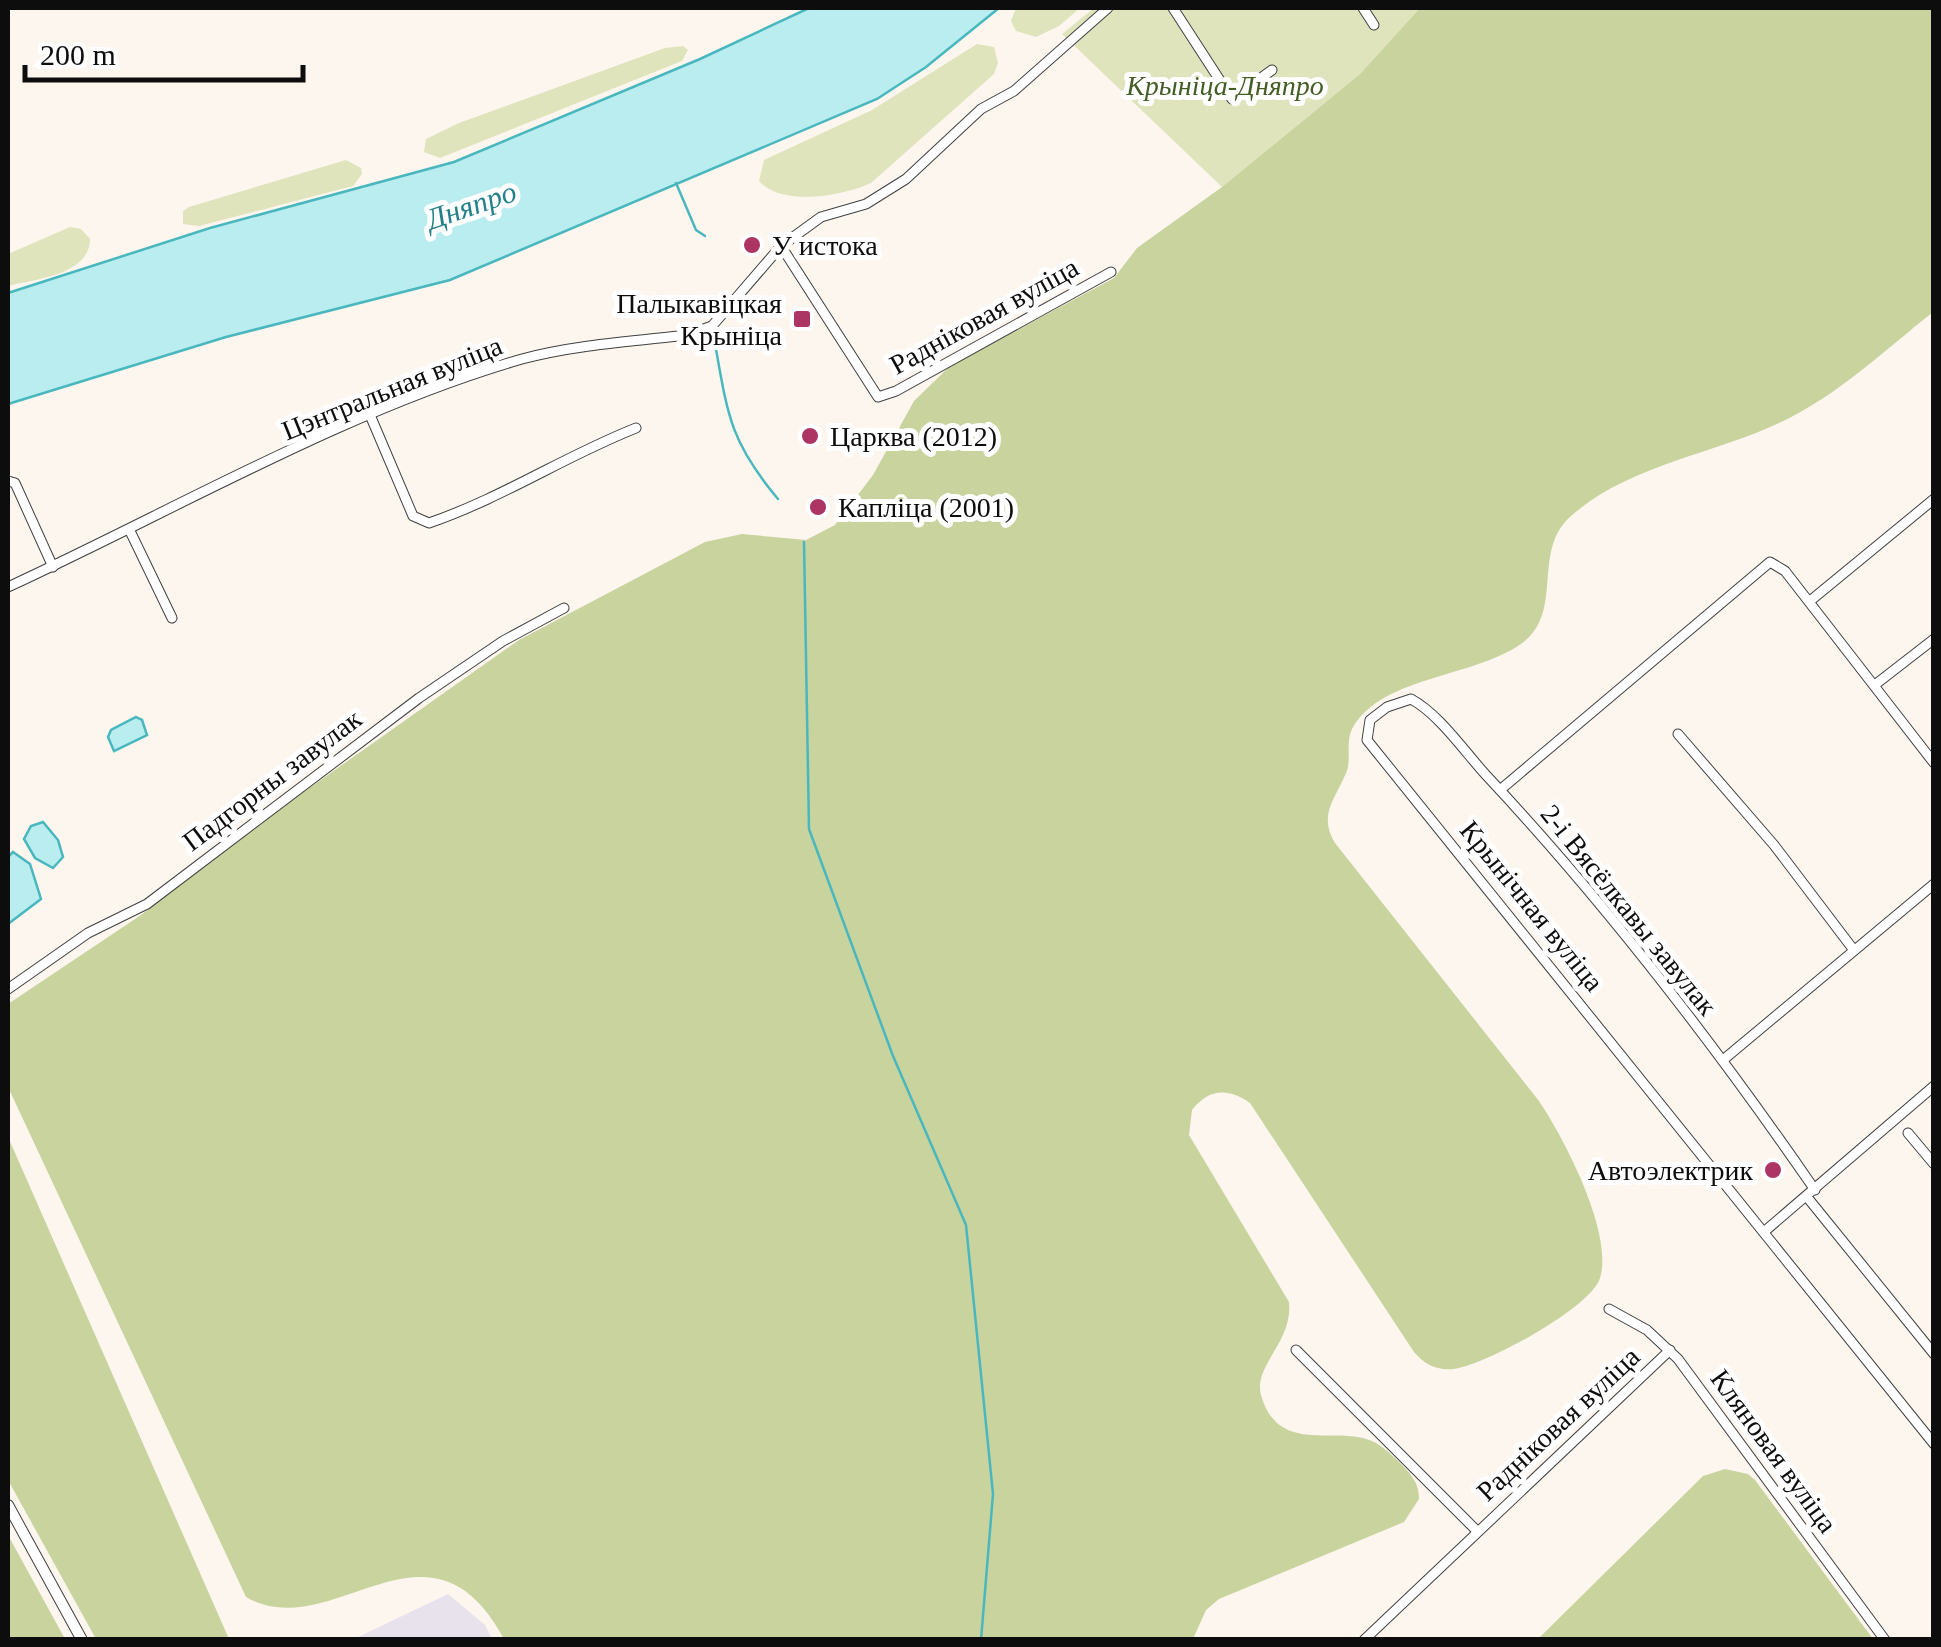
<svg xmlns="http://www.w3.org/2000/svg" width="1941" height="1647" font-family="'Times New Roman',serif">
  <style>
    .industrial { fill: #e7e2eb }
    .green { fill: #dfe4bc }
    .forest { fill: #c8d39e }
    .water { fill: #b9edef; stroke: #49b7be; stroke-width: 2.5 }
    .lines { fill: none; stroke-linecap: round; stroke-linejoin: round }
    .stream { stroke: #49b7be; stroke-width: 2.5 }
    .minor-casing { stroke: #404040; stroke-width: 11 }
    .tertiary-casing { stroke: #404040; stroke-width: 12 }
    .minor { stroke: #fff; stroke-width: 9 }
    .tertiary { stroke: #fff; stroke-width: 10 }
    .poi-dot { fill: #ad3564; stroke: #fff; stroke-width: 4 }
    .labels { text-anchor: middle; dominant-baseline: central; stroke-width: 10; stroke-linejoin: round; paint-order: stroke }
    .park-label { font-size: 28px; font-style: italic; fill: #445d25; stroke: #fff }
    .poi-label { font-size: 28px; fill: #0d0d0d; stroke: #fff; text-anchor: start }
    .street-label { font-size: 28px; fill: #0d0d0d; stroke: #fff }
    .water-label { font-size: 30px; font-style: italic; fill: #24818a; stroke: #fff }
  </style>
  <rect width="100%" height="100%" fill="#fdf6ef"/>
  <path class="industrial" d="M448,1594l37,31 7,14h-138z"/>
  <g class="green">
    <path d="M1016,8h64l-21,18 -23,11 -20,-6 -5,-10z"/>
    <path d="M1094,8h326l-60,66 -138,113 -160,-153z"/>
    <path d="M977,44l17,3 4,16 -4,11 -123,109c-28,13 -89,24 -112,-2l5,-21 108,-50z"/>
    <path d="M683,46l5,4 -6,11 -242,97 -16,-6 2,-13 33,-16 206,-75z"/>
    <path d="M346,160l15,8 1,6 -9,12 -154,40 -16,-2v-13l6,-4z"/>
    <path d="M70,227l11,2 9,10c0,36 -55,40 -82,47v-32z"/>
  </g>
  <g class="forest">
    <path d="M1420,8h513v304c-48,38 -97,85 -154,111 -68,32 -150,42 -208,93 -39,34 -8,92 -45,124 -46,38 -144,34 -174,89 -7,15 0,30 -6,44 -11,27 -28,41 -11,70l204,258c25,37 75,133 61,177 -9,30 -115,87 -146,91 -17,2 -30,-5 -40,-17l-164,-249c-21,-15 -41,-15 -58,7l-3,25 100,167c4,41 -36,63 -28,93 16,58 70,33 105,44 15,4 26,16 37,27 10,10 16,19 16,33l-15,23 -185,77 -13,11 -13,29h-689c-75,-140 -172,8 -258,-42l-238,-510v-83l133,-89 116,-90 262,-185 186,-98 37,-8 64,6 29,-15 38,-50 41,-74 35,-34 165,-89 23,-30 85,-61 138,-113z"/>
    <path d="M8,1137l221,502h-133l-88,-159z"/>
    <path d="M1725,1469l23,5 7,6 118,159h-335l165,-163z"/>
    <path d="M8,1535l57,104h-57z"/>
  </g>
  <g class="water">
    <path d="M809,8h190l-73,59 -49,32 -427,181 -224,57 -218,67v-111l202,-65 244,-66 246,-103z"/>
    <path d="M136,717l6,3 5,15 -33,16 -6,-14 3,-7z"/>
    <path d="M43,822l15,18 5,17 -10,11 -18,-10 -11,-19 7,-13z"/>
    <path d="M13,852l17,12 11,35 -33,25v-67z"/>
  </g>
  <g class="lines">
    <g class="stream">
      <path d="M676,183l20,47 9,6"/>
      <path d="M716,349c12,69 16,95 62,150"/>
      <path d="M804,542l5,287 84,227 73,169 27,269 -12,146"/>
    </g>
    <defs>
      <g id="minor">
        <path d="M1173,8l59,91 40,-29"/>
        <path d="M1363,8l11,17"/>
        <path d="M781,246l97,151 18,-6 215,-119"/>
        <path d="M370,415l43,101 16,7c73,-25 136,-67 207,-95"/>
        <path d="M8,481l7,2 38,84"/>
        <path d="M130,531l42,87"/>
        <path d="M8,587c165,-76 340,-178 514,-228 52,-14 112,-18 165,-24l25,-9 69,-80 40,-29 45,-13 40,-25 75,-70 33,-18 94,-83"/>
        <path d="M1810,601l124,-102"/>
        <path d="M1876,684l58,-45"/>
        <path d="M1678,734l96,111 79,104"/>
        <path d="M1500,790l270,-228 15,9 149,192"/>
        <path d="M8,989l80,-56 59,-29 272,-206 84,-57 61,-33"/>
        <path d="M1723,1060l211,-176"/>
        <path d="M1908,1133l26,31"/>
        <path d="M1815,1190c-100,-145 -209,-287 -329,-415 -22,-24 -47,-61 -75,-76l-24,8 -17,13 -3,20 567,704"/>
        <path d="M1807,1197l127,157"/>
        <path d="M1765,1231l169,-145"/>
        <path d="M1609,1309l38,21 31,29 207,281"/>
        <path d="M1296,1350l181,181"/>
        <path d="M1364,1640l306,-290"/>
      </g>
      <path id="tertiary" d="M8,1505l74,135"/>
    </defs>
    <use href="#minor" class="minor-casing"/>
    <use href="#tertiary" class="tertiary-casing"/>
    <use href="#minor" class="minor"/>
    <use href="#tertiary" class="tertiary"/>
  </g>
  <g class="poi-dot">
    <circle cx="752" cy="245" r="10"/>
    <rect x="792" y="309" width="20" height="20" rx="5"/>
    <circle cx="810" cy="436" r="10"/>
    <circle cx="818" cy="507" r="10"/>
    <circle cx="1773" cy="1170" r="10"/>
  </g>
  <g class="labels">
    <g class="park-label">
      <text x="1225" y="85">Крыніца-Дняпро</text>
    </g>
    <g class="poi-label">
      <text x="772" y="245">У истока</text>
      <text x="782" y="303" text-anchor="end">Палыкавіцкая<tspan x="782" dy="32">Крыніца</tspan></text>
      <text x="830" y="436">Царква (2012)</text>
      <text x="838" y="507">Капліца (2001)</text>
      <text x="1753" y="1170" text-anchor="end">Автоэлектрик</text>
    </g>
    <g class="street-label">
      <text transform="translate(984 316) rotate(-29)">Радніковая вуліца</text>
      <text transform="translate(392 388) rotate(-22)">Цэнтральная вуліца</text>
      <text transform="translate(272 780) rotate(-37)">Падгорны завулак</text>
      <text transform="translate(1532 906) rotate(51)">Крынічная вуліца</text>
      <text transform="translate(1629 910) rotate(51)">2-і Вясёлкавы завулак</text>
      <text transform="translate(1558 1424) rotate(-43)">Радніковая вуліца</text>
      <text transform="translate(1774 1451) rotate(54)">Кляновая вуліца</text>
    </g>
    <g class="water-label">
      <text transform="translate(471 205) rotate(-19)">Дняпро</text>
    </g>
  </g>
  <rect width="1941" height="1647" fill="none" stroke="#0d0d0d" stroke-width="20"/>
  <path d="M25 65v15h278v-15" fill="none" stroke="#0d0d0d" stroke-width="5"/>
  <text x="40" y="65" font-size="30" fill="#0d0d0d" stroke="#ffffff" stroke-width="8" paint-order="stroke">200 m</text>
</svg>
